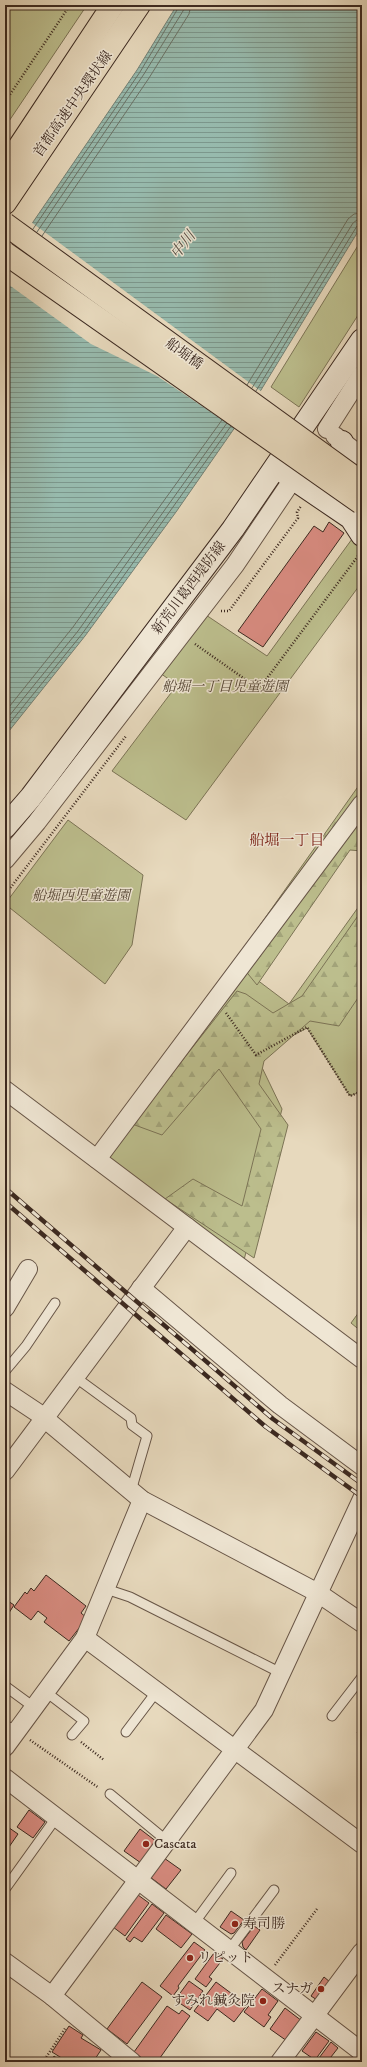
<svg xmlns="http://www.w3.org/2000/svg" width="367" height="2067" font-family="'IM FELL DW Pica','Noto Serif JP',serif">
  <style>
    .green { fill: #bcbe8d; stroke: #7c7456 }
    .forest { fill: url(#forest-firs); stroke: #7c7456 }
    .water { fill: url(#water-rules); stroke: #738075 }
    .pier { fill: #e7d9bd }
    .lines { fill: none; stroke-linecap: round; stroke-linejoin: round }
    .shore { stroke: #6a7266; stroke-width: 1 }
    .building { fill: #d88b80; stroke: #3c2920 }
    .lane-casing { stroke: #675547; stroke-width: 11 }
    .street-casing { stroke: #675547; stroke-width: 20 }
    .secondary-casing { stroke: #3c2920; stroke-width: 24 }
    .highway-casing { stroke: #3c2920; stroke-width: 24 }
    .path { stroke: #3c2920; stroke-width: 2.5; stroke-dasharray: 1 2; stroke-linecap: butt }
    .lane { stroke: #efe6d4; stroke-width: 9 }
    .street { stroke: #efe6d4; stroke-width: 18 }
    .secondary { stroke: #efe6d4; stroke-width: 22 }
    .highway { stroke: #e7d9bd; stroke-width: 22 }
    .rail-casing { stroke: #3c2920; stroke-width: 4.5 }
    .rail { stroke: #efe6d4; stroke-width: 3; stroke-dasharray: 9; stroke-linecap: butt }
    .primary-bridge-casing { stroke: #3c2920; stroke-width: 24; stroke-linecap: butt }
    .primary-bridge { stroke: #e7d9bd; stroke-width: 22 }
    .poi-dot { fill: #8f2418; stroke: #efe6d4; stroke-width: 1.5 }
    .labels { text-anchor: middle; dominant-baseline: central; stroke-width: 3; stroke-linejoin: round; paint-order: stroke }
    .street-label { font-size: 14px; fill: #3c2920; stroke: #efe6d4 }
    .park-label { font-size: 14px; font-style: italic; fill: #564736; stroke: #efe6d4 }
    .poi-label { font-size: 14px; fill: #3c2920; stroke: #efe6d4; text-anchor: start }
    .water-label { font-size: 15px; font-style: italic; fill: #534d43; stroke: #efe6d4 }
    .neighbourhood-label { font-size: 15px; fill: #7a1f14; stroke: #efe6d4 }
  </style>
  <defs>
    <pattern id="forest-firs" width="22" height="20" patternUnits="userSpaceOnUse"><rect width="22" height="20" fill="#bcbe8d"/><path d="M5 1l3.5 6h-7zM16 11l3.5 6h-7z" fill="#a2a379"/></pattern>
    <pattern id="water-rules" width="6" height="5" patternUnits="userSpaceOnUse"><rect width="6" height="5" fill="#97baad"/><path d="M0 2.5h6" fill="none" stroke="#7c978c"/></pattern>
  </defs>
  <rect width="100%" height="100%" fill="#e7d9bd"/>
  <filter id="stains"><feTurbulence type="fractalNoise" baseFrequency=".005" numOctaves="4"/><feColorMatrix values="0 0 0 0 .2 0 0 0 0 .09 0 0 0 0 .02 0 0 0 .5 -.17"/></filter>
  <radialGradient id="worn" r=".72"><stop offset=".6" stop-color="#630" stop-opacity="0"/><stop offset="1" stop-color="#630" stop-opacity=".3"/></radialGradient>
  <g class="green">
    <path d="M5,5h82l-82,122z"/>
    <path d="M362,239v70l-63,98 -28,-20z"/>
    <path d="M352,539l10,12v31l-176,238 -74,-49 65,-86 -17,-12 43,-60 64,43z"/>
    <path d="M68,820l75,55 -11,70 -27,39 -100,-80z"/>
    <path d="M362,902v189l-12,5 -43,-68 -51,27 26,54 -40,159 -145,-109 143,-192 49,37z"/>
    <path d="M362,1308v24l-11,-9z"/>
  </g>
  <g class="forest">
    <path d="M362,781v70l-12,-1 -93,135 -21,-26z"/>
    <path d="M362,910v82l-23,34 -29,-5 -46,40 -5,23 29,41 -34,133 -89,-59 28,-20 49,27 19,-77 -42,-60 -57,66 -30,-11 105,-133 9,3 27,19 29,-17z"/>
  </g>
  <path class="water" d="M177,5h185v220l-101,165 -85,122 -91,124 -80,100v-473l132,-193z"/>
  <path class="pier" d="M31,222l231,170 -26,37 -79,-53 -66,-32 -86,-62v-22z"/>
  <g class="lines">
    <g class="shore">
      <path d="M33,229l107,-157 40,-67"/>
      <path d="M37,232l107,-158 39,-63 2,-6"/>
      <path d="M42,236l107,-158 40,-64 2,-9"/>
      <path d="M247,385l101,-166 6,-5 8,-1"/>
      <path d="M252,388l101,-165 4,-3 5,-1"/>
      <path d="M256,391l101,-165 5,-2"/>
      <path d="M5,712l68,-85 149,-207"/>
      <path d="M5,721l73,-90 149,-208"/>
      <path d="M5,729l77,-95 149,-208"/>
    </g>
  </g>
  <g class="building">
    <path d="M329,522l15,11 -81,114 -25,-16 76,-105 9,6z"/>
    <path d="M46,1575l40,31 -5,7 6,5 -18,23 -25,-19 3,-4 -9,-7 -7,9 -17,-13 11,-15 2,2 4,-6 3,3z"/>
    <path d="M5,1599l9,6 -9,14z"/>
    <path d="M362,1726v11l-5,-4z"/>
    <path d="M29,1810l16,12 -12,16 -16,-11z"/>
    <path d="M5,1825l13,9 -9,13 -4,-3z"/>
    <path d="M140,1829l17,13 -16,21 -17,-12z"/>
    <path d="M164,1858l17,12 -15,19 -16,-12z"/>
    <path d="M138,1895l11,8 -24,33 -12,-9z"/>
    <path d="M152,1904l12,9 -22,29 -8,-5 -4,5 -4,-3z"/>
    <path d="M231,1911l13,9 -10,13 -3,1 -11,-7z"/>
    <path d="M166,1915l26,19 -11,14 -25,-19z"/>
    <path d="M254,1926l6,4 -14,20 -3,-3 -1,-5z"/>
    <path d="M194,1942l11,8 -27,36 1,2 -6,8 -13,-10z"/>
    <path d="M214,1953l9,6 -14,18 3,2 -6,8 -11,-8z"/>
    <path d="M324,1977l6,5 -13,18 -6,-4z"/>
    <path d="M189,1981l14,10 -13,19 -15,-10z"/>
    <path d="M142,1982l20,15 -35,47 -20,-15z"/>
    <path d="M216,1982l31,23 -13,17 -17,-13 -9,12 -14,-10z"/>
    <path d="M262,1989l16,12 -10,14 3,2 -7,10 -20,-15z"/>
    <path d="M167,2006l12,8 3,-4 8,6 -33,46h-10l-13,-10z"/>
    <path d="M285,2008l17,13 -15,20 -17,-12z"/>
    <path d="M69,2026l14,9 -2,3 20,12 -8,12h-25l-16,-10z"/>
    <path d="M316,2032l13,9 -14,19 -13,-9z"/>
    <path d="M331,2042l7,6 -11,14h-11z"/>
    <path d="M54,2056l8,6h-12z"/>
  </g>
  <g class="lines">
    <defs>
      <g id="lane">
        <path d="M5,1371l21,-25 29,-43"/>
        <path d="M75,1377l56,41 1,7 15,11 -16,55"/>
        <path d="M106,1589l24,8 151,76"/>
        <path d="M5,1686l30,22"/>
        <path d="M46,1692l38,29 -12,14"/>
        <path d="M332,1716l30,-39"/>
        <path d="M5,1725l12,7"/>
        <path d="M126,1732l31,-41"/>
        <path d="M110,1794l57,47"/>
        <path d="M5,1889l51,-71"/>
        <path d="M195,1922l36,-49"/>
        <path d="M230,1949l44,-59"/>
      </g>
      <g id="street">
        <path d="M327,429l35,-55"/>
        <path d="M335,436l27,21"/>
        <path d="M5,860l32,-38 198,-257 58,-86"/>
        <path d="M5,1090l357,269"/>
        <path d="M97,1159l265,-355"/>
        <path d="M141,1288l139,117 82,61"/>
        <path d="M5,1308l23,-39"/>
        <path d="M5,1391l33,22 104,87 176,93 44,30"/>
        <path d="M5,1471l182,-244"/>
        <path d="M85,1638l277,206"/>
        <path d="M5,1747l80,-109 57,-138"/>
        <path d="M5,1778l357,274"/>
        <path d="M5,1962l47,34 80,66"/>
        <path d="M52,1996l212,-286 98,-211"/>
        <path d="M280,2062l82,-110"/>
      </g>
      <g id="secondary">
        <path d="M342,442l6,44"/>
        <path d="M276,467l75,51 11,17"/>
        <path d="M5,827l26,-30 202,-268 129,-189"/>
      </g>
      <g id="highway">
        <path d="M5,168l108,-163"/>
        <path d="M5,203l134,-198"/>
      </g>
    </defs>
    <use href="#lane" class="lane-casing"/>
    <use href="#street" class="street-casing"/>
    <use href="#secondary" class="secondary-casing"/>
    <use href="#highway" class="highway-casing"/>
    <g class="path">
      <path d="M5,102l65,-97"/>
      <path d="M221,611h8l69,-93 -1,-6 4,-6"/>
      <path d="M195,644l64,45 102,-137"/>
      <path d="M5,895l121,-159"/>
      <path d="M226,1013l30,42 51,-28 43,69 12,-5"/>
      <path d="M30,1740l69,48"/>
      <path d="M81,1742l23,18"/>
      <path d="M275,1965l42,-56"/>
      <path d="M43,2062l23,-35"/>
    </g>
    <use href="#lane" class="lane"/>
    <use href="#street" class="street"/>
    <use href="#secondary" class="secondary"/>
    <use href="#highway" class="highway"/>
    <defs>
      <g id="rail">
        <path d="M5,1188l268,231 89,65"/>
        <path d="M5,1202l261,225 96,70"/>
      </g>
    </defs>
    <use href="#rail" class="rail-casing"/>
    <use href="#rail" class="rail"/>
    <defs>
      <g id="primary-bridge">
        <path d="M5,224l357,259"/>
        <path d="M5,253l356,250"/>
      </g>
    </defs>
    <use href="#primary-bridge" class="primary-bridge-casing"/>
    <use href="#primary-bridge" class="primary-bridge"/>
  </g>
  <g class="poi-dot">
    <circle cx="146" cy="1844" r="4"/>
    <circle cx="235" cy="1924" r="4"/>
    <circle cx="190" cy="1958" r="4"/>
    <circle cx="321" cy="1989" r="4"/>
    <circle cx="263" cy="2001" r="4"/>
  </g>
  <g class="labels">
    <g class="street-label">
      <text transform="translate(73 104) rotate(-55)">首都高速中央環状線</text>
      <text transform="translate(184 354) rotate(36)">船堀橋</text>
      <text transform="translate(189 588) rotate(-53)">新荒川葛西堤防線</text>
    </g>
    <g class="park-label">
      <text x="225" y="687">船堀一丁目児童遊園</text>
      <text x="81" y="896">船堀西児童遊園</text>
    </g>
    <g class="poi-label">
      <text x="154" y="1844">Cascata</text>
      <text x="243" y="1924">寿司勝</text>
      <text x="198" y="1958">リピット</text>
      <text x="313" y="1989" text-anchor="end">スナガ</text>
      <text x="255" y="2001" text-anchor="end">すみれ鍼灸院</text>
    </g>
    <g class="water-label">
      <text transform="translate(183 245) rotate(-52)">中川</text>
    </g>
    <g class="neighbourhood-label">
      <text x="287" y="840">船堀一丁目</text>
    </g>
  </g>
  <rect width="367" height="2067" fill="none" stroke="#e7d9bd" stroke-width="20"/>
  <rect x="6" y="6" width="355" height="2055" fill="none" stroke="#3c2920" stroke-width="2"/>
  <rect x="10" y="10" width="347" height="2047" fill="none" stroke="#3c2920"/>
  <rect width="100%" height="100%" filter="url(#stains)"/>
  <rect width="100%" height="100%" fill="url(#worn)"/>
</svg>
